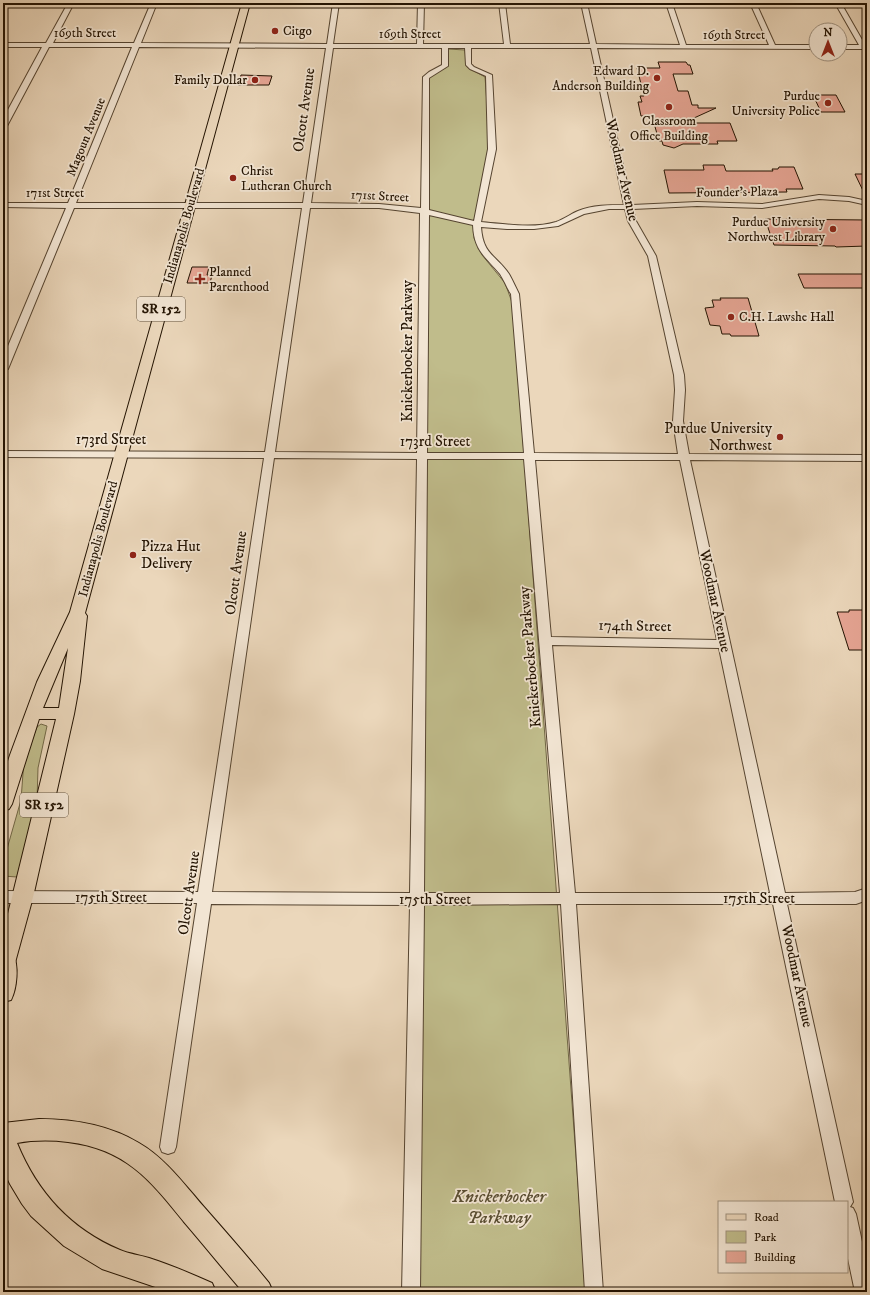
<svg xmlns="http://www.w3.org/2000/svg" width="870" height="1295" font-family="'IM FELL DW Pica',serif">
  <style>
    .green { fill: #c0bc8b; stroke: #726846 }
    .building { fill: #e6a594; stroke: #231302 }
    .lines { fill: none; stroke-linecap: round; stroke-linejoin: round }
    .minor-casing { stroke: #554430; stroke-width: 2 }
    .major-casing { stroke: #231302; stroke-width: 2 }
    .highway-casing { stroke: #231302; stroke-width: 2 }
    .minor { fill: #f2e5d3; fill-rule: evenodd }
    .major { fill: #ebd7bb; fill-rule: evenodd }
    .highway { fill: #ebd7bb; fill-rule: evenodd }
    .poi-dot { fill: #8f2418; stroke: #f2e5d3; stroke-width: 1.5 }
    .labels { text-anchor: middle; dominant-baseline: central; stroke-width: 3.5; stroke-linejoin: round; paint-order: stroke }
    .far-poi-label { font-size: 13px; fill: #231302; stroke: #f2e5d3; text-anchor: start }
    .far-street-label { font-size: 13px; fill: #231302; stroke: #f2e5d3 }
    .shield { fill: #f2e5d3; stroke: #615241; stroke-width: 1 }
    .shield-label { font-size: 14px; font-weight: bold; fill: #231302 }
    .street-label { font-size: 15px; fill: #231302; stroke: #f2e5d3 }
    .poi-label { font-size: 15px; fill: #231302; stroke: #f2e5d3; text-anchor: end }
    .near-park-label { font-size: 18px; font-style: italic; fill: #5a4e32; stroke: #f2e5d3 }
  </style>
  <rect width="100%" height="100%" fill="#ebd7bb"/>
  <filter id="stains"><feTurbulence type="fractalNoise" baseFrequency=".005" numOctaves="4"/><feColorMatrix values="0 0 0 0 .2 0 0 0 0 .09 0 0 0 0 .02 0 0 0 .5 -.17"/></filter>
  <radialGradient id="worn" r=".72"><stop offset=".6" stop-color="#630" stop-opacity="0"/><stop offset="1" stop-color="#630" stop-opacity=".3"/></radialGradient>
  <g class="green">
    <path d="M448,49l17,1 2,17 18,10 6,79 -16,64 -1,18 8,17 23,28 8,22 73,987h-168l11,-1215 18,-10z"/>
    <path d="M41,724l6,2 -9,42 -1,32 -20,77 -14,-1v-13l18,-63 3,-40 13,-33z"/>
  </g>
  <g class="building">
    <path d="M658,62h28l2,3h2l3,9h-20l5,17h10l4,14h6v3h18l-33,15h47l7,18h-20l1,3h-35l-9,4 -11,-3 -1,-4h-3l-7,-25h-11l-3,-14h4l-2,-6h4l-7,-28h23z"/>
    <path d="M241,75l31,1 -3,9h-31z"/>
    <path d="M813,95h23l9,17h-24z"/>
    <path d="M703,165h21l2,6h47l-1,-2h6l1,-2h15l9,22h-17l1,3 -118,1 -5,-23h40z"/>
    <path d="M855,174h12v25z"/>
    <path d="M765,219l102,1v26l-31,1 -1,-1 -61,-1z"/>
    <path d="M192,267h17l-2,8h5l-2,8h-23z"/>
    <path d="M798,274h69v14h-63z"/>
    <path d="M720,298h28l11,38h-28l-1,-2h-8l-2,-8 -10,-1 -5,-17 9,-1 -2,-7h9z"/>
    <path d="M849,610h18v40h-18l-12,-38h12z"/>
  </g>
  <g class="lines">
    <defs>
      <g id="minor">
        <path d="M68,3h6l-21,40h81l17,-40h6l-16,40 186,1 6,-41h6l-6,41h84l1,-41h6l-1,41h81l-5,-41h6l5,41h80l-9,-41h6l9,41 84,1 -14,-42h6l14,42h83l-19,-42h6l19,42h41v4l-219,-1 35,157 65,-3 65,2 57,-9 30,2 18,4v4l-18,-4 -30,-2 -57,9 -65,-2 -64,3 3,12 20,35 28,119 1,15 -2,31 6,33 178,1v6l-177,-1 95,433 70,-1 12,-4v12l-11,4h-69l66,298 -3,5 3,1 3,6 11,51v27h-12l-8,-38v-52h-12l-62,-298h-197l27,388h-18l-24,-388 -137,1 -4,387h-18l8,-387 -199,-1 -35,243 -2,5 -6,2 -6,-2 -2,-5 37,-244h-194v-12l195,1 66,-434 -261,-1v-6l262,1 37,-244h-228l-66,161 -5,3v-14l63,-150 -63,-1v-4h65l64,-156h-83l-42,79 -4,2v-9l39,-72h-39v-4h43zM139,47l187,1 -23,155h-227zM333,48h109v17l-13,7 -6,5 -2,131 -42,-4 -68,-1zM448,48h17l1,17 4,4 16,7 2,73 -14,72 -45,-11v-132l19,-12zM471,48h120l33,157c-14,0 -32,0 -46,6 -7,3 -14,8 -22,11 -23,7 -51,2 -75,0l15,-73 -4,-74 -18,-8 -3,-3zM310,208h69l41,5 -3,240 -142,-1zM609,209h16l3,12 20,35 26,119 1,15 -2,31 5,33 -144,-1 -15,-159c-3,-6 -6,-13 -10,-20 -14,-20 -26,-19 -28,-47l26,2h27l24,-3 26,-12zM429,215l44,10c1,26 12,31 27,49 4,6 7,14 11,20l13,159h-97zM274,458l143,1 -7,434 -198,-1zM427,459h97l36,434h-136zM535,460h145l37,180 -166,-3zM552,645l167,3 51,245h-195z"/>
        <path d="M835,3h6l24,42h2v4h-27v-4h19z"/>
      </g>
      <path id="major" d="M242,3h8l-165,610 2,3 -7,65 -6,33 -41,183 -20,73 -3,6 -7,2v-44l53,-215h-17l-27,85 -3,5 -6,2v-35l7,-21 27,-73 33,-70zM68,648l-9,60h-16z"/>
      <g id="highway">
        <path d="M5,951l8,3c6,11 4,34 -2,46l-8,2v-50z"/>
        <path d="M39,1119c35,0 70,6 100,24 26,15 45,41 65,64 22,25 44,50 65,76l4,9h-30c-20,-23 -39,-47 -59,-70 -34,-42 -58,-73 -116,-80 -17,-2 -34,-2 -51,1 20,49 53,86 103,107 9,4 20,5 29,8 22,7 43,16 63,25l4,9h-46l-68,-23 -38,-23 -33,-30 -9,-12 -12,-20 -7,-15v-46z"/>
      </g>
    </defs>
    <use href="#minor" class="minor-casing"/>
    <use href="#major" class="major-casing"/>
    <use href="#highway" class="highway-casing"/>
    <use href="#minor" class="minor"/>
    <use href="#major" class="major"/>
    <use href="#highway" class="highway"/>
  </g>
  <g class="poi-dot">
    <circle cx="275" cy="31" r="4"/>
    <circle cx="657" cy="78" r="4"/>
    <circle cx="255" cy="80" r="4"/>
    <circle cx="828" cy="103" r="4"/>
    <circle cx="669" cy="107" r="4"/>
    <circle cx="233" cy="178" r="4"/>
    <circle cx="833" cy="229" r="4"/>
    <path d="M198 273h4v4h4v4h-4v4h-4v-4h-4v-4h4z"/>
    <circle cx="731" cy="317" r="4"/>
    <circle cx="780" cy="437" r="4"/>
    <circle cx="133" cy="555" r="4"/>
  </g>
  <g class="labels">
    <g class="far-poi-label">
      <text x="283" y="31">Citgo</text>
      <text x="649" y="71" text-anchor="end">Edward D.<tspan x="649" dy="15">Anderson Building</tspan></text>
      <text x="247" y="80" text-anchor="end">Family Dollar</text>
      <text x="820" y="96" text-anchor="end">Purdue<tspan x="820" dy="15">University Police</tspan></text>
      <text x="669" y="121" text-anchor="middle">Classroom<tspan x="669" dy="15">Office Building</tspan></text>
      <text x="241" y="171">Christ<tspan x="241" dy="15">Lutheran Church</tspan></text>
      <text x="825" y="222" text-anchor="end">Purdue University<tspan x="825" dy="15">Northwest Library</tspan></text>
      <text x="209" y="272">Planned<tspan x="209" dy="15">Parenthood</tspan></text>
      <text x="739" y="317">C.H. Lawshe Hall</text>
    </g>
    <g class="far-street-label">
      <text x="85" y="33">169th Street</text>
      <text x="410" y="34">169th Street</text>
      <text x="734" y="35">169th Street</text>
      <text transform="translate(86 137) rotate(-68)">Magoun Avenue</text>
      <text transform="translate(737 192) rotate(-1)">Founder's Plaza</text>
      <text x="55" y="193">171st Street</text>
      <text transform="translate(380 196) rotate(3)">171st Street</text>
      <text transform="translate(184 226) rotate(-74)">Indianapolis Boulevard</text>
      <text transform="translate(98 539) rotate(-75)">Indianapolis Boulevard</text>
    </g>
    <g class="shield">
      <rect x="137" y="297" width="48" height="24" rx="3"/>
      <rect x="20" y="793" width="48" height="24" rx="3"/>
    </g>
    <g class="shield-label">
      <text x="161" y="309">SR 152</text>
      <text x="44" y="805">SR 152</text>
    </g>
    <g class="street-label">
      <text transform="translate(304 110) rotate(-82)">Olcott Avenue</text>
      <text transform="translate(622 170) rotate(77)">Woodmar Avenue</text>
      <text transform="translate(407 351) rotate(-90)">Knickerbocker Parkway</text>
      <text x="111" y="439">173rd Street</text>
      <text x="435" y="441">173rd Street</text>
      <text transform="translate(236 573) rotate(-82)">Olcott Avenue</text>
      <text transform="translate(715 601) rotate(78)">Woodmar Avenue</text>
      <text transform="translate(635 626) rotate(1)">174th Street</text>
      <text transform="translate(530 657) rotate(-95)">Knickerbocker Parkway</text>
      <text transform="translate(189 893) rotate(-82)">Olcott Avenue</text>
      <text x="111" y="897">175th Street</text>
      <text x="759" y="898">175th Street</text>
      <text x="435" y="899">175th Street</text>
      <text transform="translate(797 976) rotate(78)">Woodmar Avenue</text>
    </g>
    <g class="poi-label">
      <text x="772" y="428">Purdue University<tspan x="772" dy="17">Northwest</tspan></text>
      <text x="141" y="546" text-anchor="start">Pizza Hut<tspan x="141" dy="17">Delivery</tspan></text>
    </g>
    <g class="near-park-label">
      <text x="499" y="1197">Knickerbocker<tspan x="499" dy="21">Parkway</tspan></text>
    </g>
  </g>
  <rect width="870" height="1295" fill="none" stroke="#ebd7bb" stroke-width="16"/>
  <rect x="4" y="4" width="862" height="1287" fill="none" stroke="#231302" stroke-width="2"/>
  <rect x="8" y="8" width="854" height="1279" fill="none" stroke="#231302"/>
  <rect x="718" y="1201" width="130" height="72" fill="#f2e5d3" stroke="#9f917f"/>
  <rect x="726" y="1214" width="20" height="6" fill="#ebd7bb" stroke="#9f917f"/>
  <text x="754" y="1221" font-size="12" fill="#231302">Road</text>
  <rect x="726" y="1231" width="20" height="12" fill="#c0bc8b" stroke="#9f917f"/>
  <text x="754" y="1241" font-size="12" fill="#231302">Park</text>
  <rect x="726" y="1251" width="20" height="12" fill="#e6a594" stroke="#9f917f"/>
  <text x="754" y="1261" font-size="12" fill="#231302">Building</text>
  <g transform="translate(828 42)"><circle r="19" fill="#f2e5d3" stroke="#9f917f"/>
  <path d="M0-3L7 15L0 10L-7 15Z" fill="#8f2418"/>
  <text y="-6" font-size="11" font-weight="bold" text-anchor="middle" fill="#231302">N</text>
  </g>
  <rect width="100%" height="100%" filter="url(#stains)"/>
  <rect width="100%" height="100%" fill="url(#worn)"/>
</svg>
